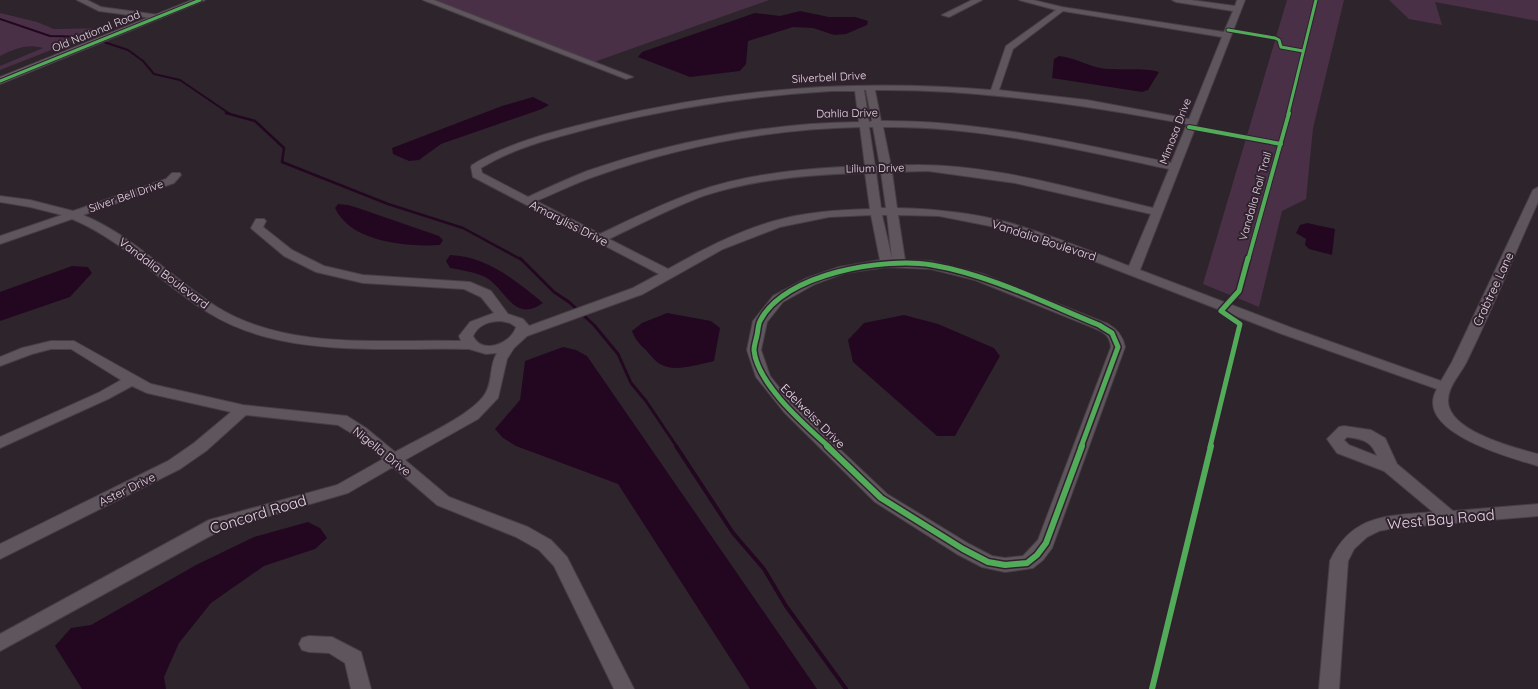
<svg xmlns="http://www.w3.org/2000/svg" width="1538" height="689" font-family="Quicksand,sans-serif">
  <style>
    .green { fill: #4a3047 }
    .water { fill: #230721 }
    .lines { fill: none; stroke-linecap: round; stroke-linejoin: round }
    .stream-far3 { stroke: #230721; stroke-width: 2 }
    .stream-far2 { stroke: #230721; stroke-width: 2.5 }
    .stream-far1 { stroke: #230721; stroke-width: 3 }
    .stream { stroke: #230721; stroke-width: 4 }
    .minor-casing { stroke: #473f45; stroke-width: 2 }
    .major-casing { stroke: #473f45; stroke-width: 2 }
    .minor { fill: #5e565c; fill-rule: evenodd }
    .major { fill: #6d606c; fill-rule: evenodd }
    .cycleway-far3-casing { stroke: #31212f; stroke-width: 5 }
    .cycleway-far2-casing { stroke: #31212f; stroke-width: 6 }
    .cycleway-far1-casing { stroke: #31212f; stroke-width: 8 }
    .cycleway-casing { stroke: #31212f; stroke-width: 9 }
    .cycleway-far3 { stroke: #51ab58; stroke-width: 3 }
    .cycleway-far2 { stroke: #51ab58; stroke-width: 4 }
    .cycleway-far1 { stroke: #51ab58; stroke-width: 5 }
    .cycleway { stroke: #51ab58; stroke-width: 6 }
    .labels { text-anchor: middle; dominant-baseline: central; stroke-width: 4; stroke-linejoin: round; paint-order: stroke }
    .far-street-label { font-size: 11px; fill: #e4d9e2; stroke: #31212f }
    .street-label { font-size: 12px; fill: #e4d9e2; stroke: #31212f }
    .near-street-label { font-size: 15px; fill: #e4d9e2; stroke: #31212f }
  </style>
  <rect width="100%" height="100%" fill="#2e242c"/>
  <g class="green">
    <path d="M432,0h337l-178,63z"/>
    <path d="M1287,0h57l-31,128 -7,71 -24,12 -23,96 -56,-23z"/>
    <path d="M1389,0h149v21l-103,-19 7,23 -33,-6z"/>
    <path d="M0,13l37,9 17,7 53,-1 -107,42v-4l43,-18c-15,-5 -30,1 -43,8z"/>
  </g>
  <g class="water">
    <path d="M800,11l29,6h26l13,4 -1,4 -21,9 -12,1 -21,-7 -20,-1 -45,14 -2,23 -6,7 -50,6 -52,-20 4,-5 113,-39 25,3z"/>
    <path d="M1059,56c14,1 27,9 41,12 18,3 45,-1 59,4l-11,18 -6,2 -90,-14 2,-19z"/>
    <path d="M533,97l16,8 -7,4 -101,35 -22,16 -10,1 -16,-7 -1,-6 110,-42z"/>
    <path d="M338,204l10,1 10,3 81,28 4,4 -3,5c-32,2 -89,-2 -105,-37z"/>
    <path d="M1307,223l28,6 -3,26 -23,-6 -4,-4 1,-6 -10,-6 4,-8z"/>
    <path d="M450,255c36,1 67,26 93,48 -30,21 -37,-15 -58,-26 -10,-5 -24,-7 -35,-9l-4,-7z"/>
    <path d="M72,266l16,1 4,6 -22,24 -70,24v-29z"/>
    <path d="M667,313l44,8 9,7 -6,33c-14,3 -40,12 -54,3 -5,-3 -10,-9 -14,-14 -7,-6 -11,-11 -14,-19l10,-8z"/>
    <path d="M904,315l34,9 56,24 6,8 -45,80h-18l-84,-74 -5,-22 16,-17z"/>
    <path d="M563,347l13,3 11,6 230,333h-67l-132,-205 -102,-38 -13,-8 -8,-9 25,-29 5,-39z"/>
    <path d="M308,522l12,6 7,10 -12,11 -51,17 -53,37 -32,40 -15,34 2,12h-84l-27,-43 16,-18 20,-3 105,-60 58,-28z"/>
  </g>
  <g class="lines">
    <g class="stream-far3">
      <path d="M0,19l50,17 37,1"/>
      <path d="M95,39l33,11 15,11 11,13 26,6 50,34"/>
    </g>
    <path class="stream-far2" d="M226,113l29,8 29,27 -2,14 106,42 75,24 59,32"/>
    <path class="stream-far1" d="M520,258l34,34 15,10 25,23 24,29 13,29 15,18 31,46"/>
    <path class="stream" d="M676,446l57,87 31,36 22,37 60,83"/>
    <defs>
      <g id="minor">
        <path d="M77,0h10l14,7 58,8 4,2 -4,2 -60,-8z"/>
        <path d="M423,0h11l199,77 -7,2z"/>
        <path d="M972,0h10l-33,17 -7,-2z"/>
        <path d="M1019,0h14l29,7 162,25 9,-21 -57,-9 -4,-2h19l44,6 2,-6h8l-105,270 152,58 149,53 11,-19 81,-172 5,-3v15c-24,53 -46,108 -72,161 -7,13 -22,28 -17,44 8,26 66,41 89,47v12c-26,-8 -126,-34 -101,-77l-155,-55 -227,-88 -50,-17 -66,-13 -41,-1 7,45 26,1 52,13 125,50c9,5 15,12 17,23l-73,201 -9,12 -10,8 -28,4 -23,-5 -25,-13 -82,-52 -91,-90 -28,-35 -9,-27 6,-29 20,-25 34,-18 32,-11 41,-7 -9,-45 -42,2 -49,10 -57,22 -80,45 -116,42 -13,12 -7,11 -9,39 -20,21 -73,41 44,37 79,30 23,13 16,17 67,132h-20l-60,-123 -15,-16 -23,-13 -79,-32 -44,-38 -45,26 -127,37 -221,121v-17l209,-114 128,-35 46,-26 -27,-23 -18,-11 -92,-10 -40,36 -26,18 -180,90v-15l168,-83 26,-18 37,-31 -84,-19 -15,-7 -24,13 -108,49v-11l98,-44 23,-13 -50,-31h-20l-19,5 -32,12v-9l22,-9 29,-7h23l77,43 92,21 104,11 19,12 29,24c23,-13 77,-37 90,-58 8,-12 4,-29 12,-41l-11,1 -17,-5c-84,-2 -186,10 -260,-36 -48,-29 -84,-72 -137,-94l-72,25v-8l62,-21 -32,-8 -30,-5v-6l30,4 43,11 93,-32 6,-6h8l1,2 -7,8 -91,32c51,21 88,63 134,92 71,44 164,32 244,34l-2,-5 11,-14 24,-9 -13,-16 -17,-8 -101,-6 -47,-11 -32,-16 -31,-26 -2,-2 5,-9h8l2,2 -3,6 29,23 32,16 39,9 107,7 21,9 17,23 15,5 6,7 104,-38 26,-14 -186,-97 -2,-10 1,-2c40,-24 84,-34 128,-45 133,-32 255,-41 391,-30l15,-44 50,-36zM1063,11l159,26 -33,82 -102,-19 -88,-10 14,-41zM864,90h2l6,31 -3,1zM875,90c105,-1 209,15 312,34l-16,39c-95,-20 -192,-43 -290,-42zM831,91h24l4,31c-91,1 -186,19 -272,49 -20,8 -40,17 -59,26l-46,-24 -1,-5c36,-22 77,-31 118,-42 78,-19 152,-30 232,-35zM860,127l5,39c-58,2 -116,7 -170,26 -33,12 -64,27 -95,42l-64,-33c20,-8 39,-18 60,-25 84,-30 174,-47 264,-49zM869,127h4l7,39h-5zM883,127c97,-1 192,22 286,42l-16,39c-83,-20 -176,-49 -262,-42zM928,171l87,12 136,31 -22,52c-39,-15 -78,-31 -119,-43 -36,-10 -75,-14 -113,-15l-5,-36zM876,172h5l5,36h-5zM865,173l5,36c-32,1 -65,3 -96,12 -38,11 -72,29 -106,48l-59,-30c31,-15 62,-31 94,-43 52,-17 108,-22 162,-23zM882,215h5l5,44zM887,267l44,2 44,11 119,48c10,4 16,8 17,19l-73,193 -15,16 -18,2 -13,-2 -23,-12 -82,-50 -93,-88 -24,-30 -9,-26 6,-28 16,-20 32,-18 30,-11zM501,321l9,2 6,4c-5,17 -34,28 -43,9 5,-11 16,-15 28,-15z"/>
        <path d="M1344,426l27,4 14,8 12,26 56,47 85,-7v12l-144,12 -15,3 -12,6 -13,12 -6,12 -9,128h-20l11,-128c22,-47 57,-45 103,-49l-49,-41 -47,-18 -10,-14 12,-12zM1347,437c16,2 24,4 30,19l-28,-11 -5,-5z"/>
        <path d="M309,636l23,1 29,15 10,37h-20l-6,-26 -16,-10 -20,-1 -7,-2 -3,-6 3,-6z"/>
      </g>
      <path id="major" d="M192,0h13l-205,84v-7z"/>
    </defs>
    <use href="#minor" class="minor-casing"/>
    <use href="#major" class="major-casing"/>
    <use href="#minor" class="minor"/>
    <use href="#major" class="major"/>
    <defs>
      <g id="cycleway-far3">
        <path d="M1228,30l47,8 4,2 2,7 22,4"/>
        <path d="M0,81l200,-81"/>
        <path d="M1288,114l28,-114"/>
      </g>
      <g id="cycleway-far2">
        <path d="M1189,127l92,17"/>
        <path d="M1248,260l41,-147"/>
      </g>
      <g id="cycleway-far1">
        <path d="M829,447c-24,-22 -72,-63 -75,-97 0,-4 2,-10 3,-15 1,-4 1,-10 3,-14 24,-48 125,-64 172,-56 58,10 113,38 167,60l13,8 6,14 -37,100"/>
        <path d="M1210,447l30,-123 -19,-13 18,-20 9,-33"/>
      </g>
      <g id="cycleway">
        <path d="M827,446l54,52 82,51 25,13 17,3 22,-2 10,-8 9,-12 36,-97"/>
        <path d="M1152,689l59,-243"/>
      </g>
    </defs>
    <use href="#cycleway-far3" class="cycleway-far3-casing"/>
    <use href="#cycleway-far2" class="cycleway-far2-casing"/>
    <use href="#cycleway-far1" class="cycleway-far1-casing"/>
    <use href="#cycleway" class="cycleway-casing"/>
    <use href="#cycleway-far3" class="cycleway-far3"/>
    <use href="#cycleway-far2" class="cycleway-far2"/>
    <use href="#cycleway-far1" class="cycleway-far1"/>
    <use href="#cycleway" class="cycleway"/>
  </g>
  <g class="labels">
    <g class="far-street-label">
      <text transform="translate(96 31) rotate(-22)">Old National Road</text>
      <text transform="translate(829 77) rotate(-3)">Silverbell Drive</text>
      <text transform="translate(847 113) rotate(-1)">Dahlia Drive</text>
      <text transform="translate(1175 131) rotate(-69)">Mimosa Drive</text>
      <text transform="translate(875 168) rotate(-1)">Lilium Drive</text>
      <text transform="translate(126 196) rotate(-19)">Silver Bell Drive</text>
      <text transform="translate(1255 196) rotate(-74)">Vandalia Rail Trail</text>
    </g>
    <g class="street-label">
      <text transform="translate(569 223) rotate(27)">Amaryliss Drive</text>
      <text transform="translate(1044 240) rotate(18)">Vandalia Boulevard</text>
      <text transform="translate(164 273) rotate(37)">Vandalia Boulevard</text>
      <text transform="translate(1493 289) rotate(-65)">Crabtree Lane</text>
      <text transform="translate(813 416) rotate(45)">Edelweiss Drive</text>
      <text transform="translate(382 451) rotate(39)">Nigella Drive</text>
      <text transform="translate(127 489) rotate(-26)">Aster Drive</text>
    </g>
    <g class="near-street-label">
      <text transform="translate(258 514) rotate(-17)">Concord Road</text>
      <text transform="translate(1441 519) rotate(-5)">West Bay Road</text>
    </g>
  </g>
</svg>
